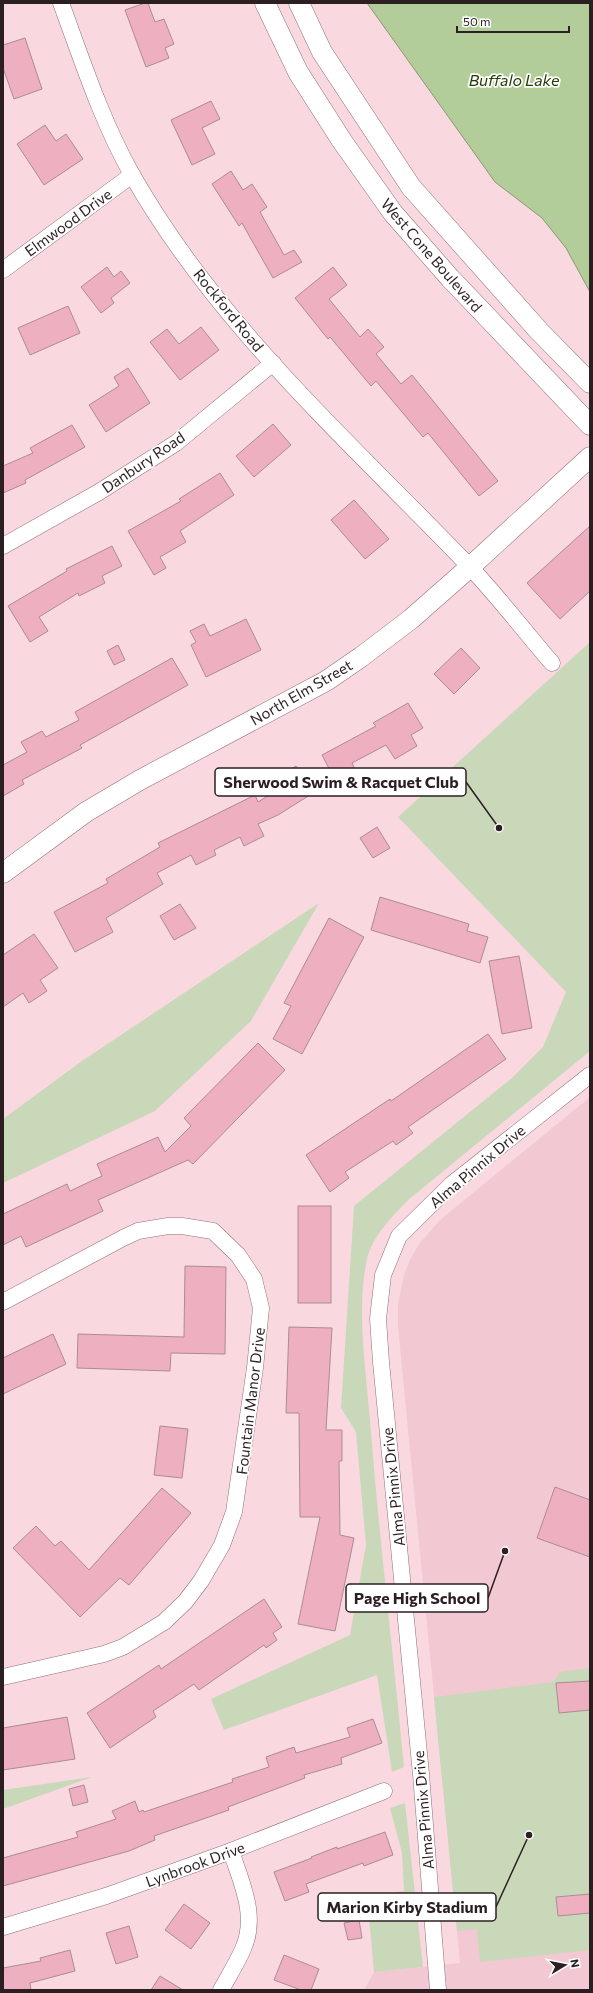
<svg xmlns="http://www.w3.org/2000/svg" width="593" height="1993" font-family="Commissioner,sans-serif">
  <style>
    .built { fill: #f2c9d3 }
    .green { fill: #c8d8b9 }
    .water { fill: #b2cd99; stroke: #8a9975 }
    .building { fill: #eeafc0; stroke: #ab8c94 }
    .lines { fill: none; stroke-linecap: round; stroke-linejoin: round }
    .minor-casing { stroke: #8f7179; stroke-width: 17 }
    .major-casing { stroke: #8f7179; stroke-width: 21 }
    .minor { stroke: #fff; stroke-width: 16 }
    .major { stroke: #fff; stroke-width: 20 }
    .labels { text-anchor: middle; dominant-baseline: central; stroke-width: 3.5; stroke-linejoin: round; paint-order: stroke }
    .street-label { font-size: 15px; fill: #2b1f22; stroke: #fff }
    .water-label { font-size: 16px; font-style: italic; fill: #253c03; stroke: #fff }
    .leader { fill: none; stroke: #2b1f22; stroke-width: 1.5 }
    .callout-dot { fill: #2b1f22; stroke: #fff; stroke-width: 1.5 }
    .callout { fill: #fff; stroke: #2b1f22; stroke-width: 1.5 }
    .callout-label { font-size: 16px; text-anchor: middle; font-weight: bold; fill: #2b1f22 }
  </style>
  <rect width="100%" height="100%" fill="#fad8e0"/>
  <path class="built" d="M590,1097v893h-226l10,-18 86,-9 -62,-636v-23l6,-29 6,-15 9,-16 21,-24z"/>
  <g class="green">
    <path d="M590,642v409l-182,149c-16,17 -35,35 -41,59 -11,51 -1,110 3,162 9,115 23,231 34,346l-12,5 -15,-97 -153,55 -13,-31 139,-64 16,-90 -10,-113 -15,-24 13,-202 158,-128 31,-31 23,-55 -168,-175z"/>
    <path d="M319,903l-68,118 -96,90 -152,72v-64l79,-58z"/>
    <path d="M590,1668v282l-110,12 -3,-33 -20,2 -23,-234 119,-15 7,-10z"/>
    <path d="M92,1777l-89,32v-19z"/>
    <path d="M405,1803l18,164 -49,5 -7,-77 37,-4 -2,-38 -12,-45z"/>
  </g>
  <path class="water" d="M367,3h223v289l-24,-44 -24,-30 -47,-36z"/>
  <g class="building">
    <path d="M145,3h3l7,19 9,-3 10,25 -9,4 4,10 -23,9 -21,-57z"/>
    <path d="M25,38l17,51 -28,10 -11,-31v-23z"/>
    <path d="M211,101l9,18 -18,9 13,26 -23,11 -21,-45z"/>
    <path d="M45,125l11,16 10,-7 17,25 -39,26 -27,-41z"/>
    <path d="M231,171l12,19 9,-6 15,23 -7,5 24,43 10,-5 8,12 -29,16 -31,-55 -3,3 -27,-42z"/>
    <path d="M107,267l7,10 7,-6 9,12 -19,15 3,5 -13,10 -20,-26z"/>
    <path d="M333,267l14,18 -18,14 31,38 8,-8 16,18 -8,7 25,30 11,-9 86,106 -19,15 -51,-63 -5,4 -47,-56 -5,5 -41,-49 -2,2 -33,-41z"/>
    <path d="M68,306l12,27 -50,22 -12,-27z"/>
    <path d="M201,327l18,23 -39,30 -30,-38 17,-13 12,15z"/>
    <path d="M128,368l22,35 -44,29 -17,-27 30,-19 -5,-9z"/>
    <path d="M273,424l18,21 -37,32 -18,-21z"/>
    <path d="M72,425l13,22 -60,33 1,3 -23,10v-27l30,-13 -3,-5z"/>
    <path d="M220,473l14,22 -54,36 6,11 -26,15 6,11 -12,7 -26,-44 53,-30 -2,-2z"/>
    <path d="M354,500l35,39 -24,20 -34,-39z"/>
    <path d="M590,526v65l-30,28 -33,-36z"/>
    <path d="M112,546l10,20 -20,10 3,7 -26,13 -1,-3 -39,24 9,14 -18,11 -22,-36 59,-35 -1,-2z"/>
    <path d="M246,619l15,31 -55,27 -15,-32 5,-3 -6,-11 14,-7 6,12z"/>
    <path d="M118,645l7,15 -11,5 -7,-14z"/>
    <path d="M461,648l19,20 -26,26 -20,-20z"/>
    <path d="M172,658l16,27 -108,60 2,3 -60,32 2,4 -21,12v-31l24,-13 -6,-10 21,-11 4,6 33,-17 -4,-8z"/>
    <path d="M408,703l15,25 -12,7 6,11 -22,13 -9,-14 -34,18 4,8 -20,11 -14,-27 54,-29 -3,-3z"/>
    <path d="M296,766l17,27 -35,22 -20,9 6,12 -20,10 -4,-9 -26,13 2,5 -20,10 -5,-10 -34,18 6,11 -57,34 7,14 -38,20 -21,-40 54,-29 -2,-4 54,-32 -2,-4 97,-48 3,7 21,-13 -6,-8z"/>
    <path d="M377,827l13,21 -17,10 -13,-20z"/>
    <path d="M380,897l89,27 -2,7 21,6 -8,26 -109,-33z"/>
    <path d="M180,904l16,24 -22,12 -14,-24z"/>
    <path d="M329,918l35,19 -62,117 -29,-15 18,-33 -7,-3z"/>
    <path d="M34,934l24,34 -18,12 7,11 -18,12 -6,-10 -20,14v-52z"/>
    <path d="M519,956l13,72 -30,6 -13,-73z"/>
    <path d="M488,1034l18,25 -98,68 5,6 -17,12 -3,-4 -48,31 4,6 -19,14 -24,-37 84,-56 1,2z"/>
    <path d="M258,1043l27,27 -92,94 -5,-4 -90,40 5,11 -77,36 -5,-11 -18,9v-31l64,-30 3,7 32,-15 -5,-12 61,-27 7,15 26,-26 -7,-8z"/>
    <rect x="298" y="1206" width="33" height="97"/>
    <path d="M185,1266l41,1 -1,87 -54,-1 -1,18 -93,-3 1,-34 106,3z"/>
    <path d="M289,1327l43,1 -6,102h16v31h-3l1,74 14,3 -19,93 -37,-7 22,-107h-20l-1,-104h-13z"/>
    <path d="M53,1334l13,30 -63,30v-36z"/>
    <path d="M160,1426l28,3 -6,49 -28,-3z"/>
    <path d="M555,1487l35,13v57l-53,-19z"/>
    <path d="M162,1488l29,25 -62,72 -9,-7 -40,39 -67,-69 23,-22 19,20 6,-5 28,29z"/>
    <path d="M264,1599l18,28 -9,6 4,7 -11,8 -2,-3 -65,45 -5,-6 -41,27 3,6 -46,31 -23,-35 72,-48 2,4z"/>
    <path d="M590,1681v29l-31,3 -3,-30z"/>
    <path d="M67,1717l8,42 -72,11v-42z"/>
    <path d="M373,1719l9,24 -41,15 1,6 -38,11 1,3 -77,29 1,3 -75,26 1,4 -26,11 -126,35v-28l75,-21 -2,-5 40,-13 -4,-8 23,-10 4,11 4,-2 1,2 89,-30 -1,-3 37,-12 -3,-10 28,-10 2,6 54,-16 -3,-9z"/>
    <path d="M84,1785l4,17 -15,4 -4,-17z"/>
    <path d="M385,1832l8,23 -29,11 -1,-3 -57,21 3,8 -24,9 -11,-29 38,-14 -1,-1 26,-10v2z"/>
    <path d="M590,1894v19l-32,3 -2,-19z"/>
    <path d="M184,1904l26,19 -19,26 -26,-19z"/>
    <path d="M359,1920l3,18 -14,2 -4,-17z"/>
    <path d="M129,1926l9,31 -22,7 -10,-31z"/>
    <path d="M70,1950l5,21 -45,12 1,7h-28v-22l38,-7 -1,-3z"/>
    <path d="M284,1955l35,14 -8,21h-10l-27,-10z"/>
    <path d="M160,1976l23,14h-32z"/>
  </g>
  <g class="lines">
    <defs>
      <g id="minor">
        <path d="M61,3c21,57 40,116 70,170 85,151 218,268 337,392 30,31 56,66 84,98"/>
        <path d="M3,270l129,-95"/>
        <path d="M3,546l96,-54 77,-49 97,-80"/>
        <path d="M3,1302l120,-64 15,-7 30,-5h14l31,5 25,24 16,24 7,29 -6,60 -21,144 -12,33 -21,36 -16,21 -21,20 -41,25 -19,7 -101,23"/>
        <path d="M3,1927l103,-31 125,-45 153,-60"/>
        <path d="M221,1990c7,-13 16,-27 22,-41 15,-33 -2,-67 -12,-98"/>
        <path d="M438,1990l-17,-216 -40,-412 -3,-43 5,-44 16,-39 53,-52 138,-109"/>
      </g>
      <g id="major">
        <path d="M265,3l33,69 44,69 51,72 57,65 140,147"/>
        <path d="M299,3l23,49 89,135 128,144 51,52"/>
        <path d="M3,873l83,-61 54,-32 186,-99 35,-24 50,-38 59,-52 120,-110"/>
      </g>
    </defs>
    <use href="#minor" class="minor-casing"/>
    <use href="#major" class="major-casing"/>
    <use href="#minor" class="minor"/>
    <use href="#major" class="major"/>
  </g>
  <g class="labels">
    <g class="street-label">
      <text transform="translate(68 222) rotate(-36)">Elmwood Drive</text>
      <text transform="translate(432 255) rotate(49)">West Cone Boulevard</text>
      <text transform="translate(229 310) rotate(51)">Rockford Road</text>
      <text transform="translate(143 462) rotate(-34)">Danbury Road</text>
      <text transform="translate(301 692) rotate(-30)">North Elm Street</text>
      <text transform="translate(477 1166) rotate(-40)">Alma Pinnix Drive</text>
      <text transform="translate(250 1401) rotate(-83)">Fountain Manor Drive</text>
      <text transform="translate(393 1487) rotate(-96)">Alma Pinnix Drive</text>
      <text transform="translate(423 1810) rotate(-95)">Alma Pinnix Drive</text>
      <text transform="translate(195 1864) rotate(-20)">Lynbrook Drive</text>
    </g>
    <g class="water-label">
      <text x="514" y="79">Buffalo Lake</text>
    </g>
  </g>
  <path class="leader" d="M499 828L466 782M505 1551L488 1598M529 1835L496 1907"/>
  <g class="callout-dot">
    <circle cx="499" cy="828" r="4"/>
    <circle cx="505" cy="1551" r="4"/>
    <circle cx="529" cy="1835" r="4"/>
  </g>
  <g class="callout">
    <rect x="215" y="768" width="251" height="28" rx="4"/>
    <rect x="346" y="1584" width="142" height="28" rx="4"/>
    <rect x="318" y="1893" width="178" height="28" rx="4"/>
  </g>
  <g class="callout-label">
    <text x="341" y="788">Sherwood Swim &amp; Racquet Club</text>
    <text x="417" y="1604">Page High School</text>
    <text x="407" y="1913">Marion Kirby Stadium</text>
  </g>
  <rect width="593" height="1993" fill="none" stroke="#2b1f22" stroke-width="8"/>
  <g transform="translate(565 1965) rotate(80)" stroke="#ffffff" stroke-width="3" paint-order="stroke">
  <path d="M0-3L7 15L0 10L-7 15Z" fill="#2b1f22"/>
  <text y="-6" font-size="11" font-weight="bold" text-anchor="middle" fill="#2b1f22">N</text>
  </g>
  <path d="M457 26v6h112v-6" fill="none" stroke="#2b1f22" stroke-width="2"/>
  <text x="463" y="26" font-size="12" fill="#2b1f22" stroke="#ffffff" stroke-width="3" paint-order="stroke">50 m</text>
</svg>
